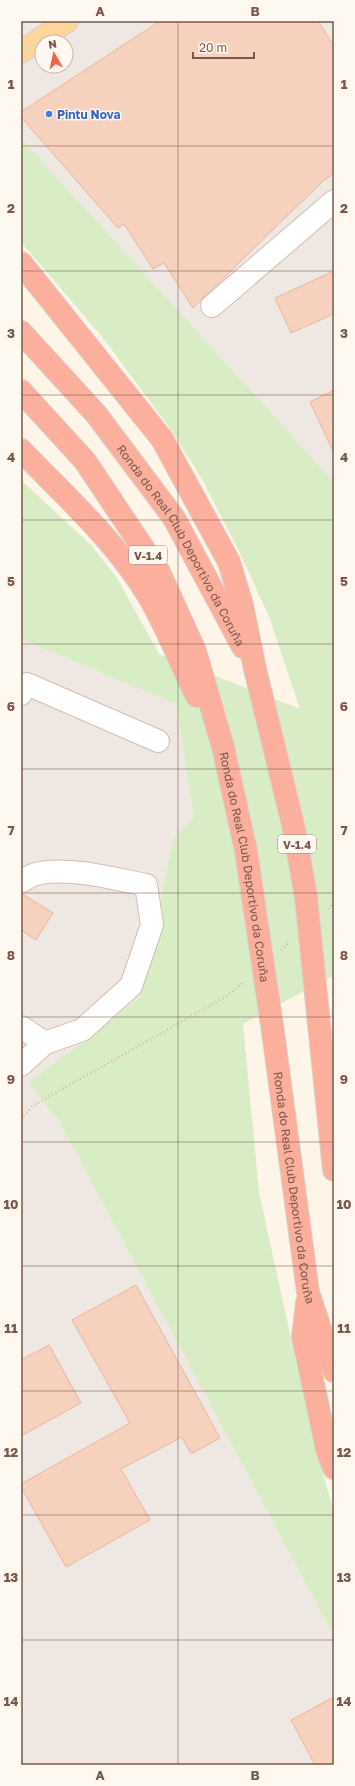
<svg xmlns="http://www.w3.org/2000/svg" width="355" height="1786" font-family="'Golos Text',sans-serif">
  <style>
    .industrial { fill: #eee7e2; fill-rule: evenodd }
    .green { fill: #d8edc5 }
    .building { fill: #f5d1be; stroke: #e9b69d }
    .lines { fill: none; stroke-linecap: round; stroke-linejoin: round }
    .minor-casing { stroke: #d4bdaf; stroke-width: 24 }
    .major-casing { stroke: #dad0cc; stroke-width: 24 }
    .highway-casing { stroke: #dad0cc; stroke-width: 24 }
    .path { stroke: #dbb4a0; stroke-width: 2.5; stroke-dasharray: 1 3; stroke-linecap: butt }
    .minor { stroke: #fff; stroke-width: 22 }
    .major { stroke: #ffd59e; stroke-width: 22 }
    .highway { stroke: #fbaf9c; stroke-width: 22 }
    .highway-bridge-casing { stroke: #dad0cc; stroke-width: 24; stroke-linecap: butt }
    .highway-bridge { stroke: #fbaf9c; stroke-width: 22 }
    .grid { fill: none; stroke: #7a584a; stroke-width: 1; stroke-opacity: 0.55 }
    .shop-dot { fill: #3f7fe0; stroke: #fff8f0; stroke-width: 1.5 }
    .labels { text-anchor: middle; dominant-baseline: central; stroke-width: 3; stroke-linejoin: round; paint-order: stroke }
    .shield { fill: #fff8f0; stroke: #a2887c; stroke-width: 1 }
    .shield-label { font-size: 11px; font-weight: bold; fill: #7a584a }
    .shop-label { font-size: 12px; font-weight: bold; fill: #366cbe; stroke: #fff8f0; text-anchor: start }
    .street-label { font-size: 12px; fill: #7a584a; stroke: #fff8f0 }
    .neatline { fill: none; stroke: #7a584a; stroke-width: 1.5 }
    .grid-label { font-size: 13px; text-anchor: middle; font-weight: bold; fill: #7a584a }
  </style>
  <rect width="100%" height="100%" fill="#fef4e8"/>
  <g class="industrial">
    <path d="M21,21h313v461l-313,-344zM42,42h24v24h-24z"/>
    <path d="M21,639l155,65 18,113 -21,23 -33,158 -112,85 31,38 275,515v129h-313z"/>
  </g>
  <path class="green" d="M21,138l313,344v493l-91,49 16,168 54,247 21,73v124l-275,-515 -31,-38 112,-85 33,-158 21,-23 -18,-113 -155,-65v-159l70,65 26,33 42,76 141,55 -30,-90 -30,-66 -38,-74 -33,-52 -66,-89 -82,-96z"/>
  <g class="building">
    <path d="M160,21h158l16,25v128l-10,6 -131,128 -29,-45 -11,6 -29,-45 -6,4 -97,-111v-5z"/>
    <path d="M334,271v43l-43,19 -16,-35z"/>
    <path d="M334,390v63l-24,-51z"/>
    <path d="M21,893l32,20 -17,27 -15,-10z"/>
    <path d="M136,1285l84,153 -29,16 -9,-17 -61,32 29,51 -84,47 -45,-80v-3l109,-61 -58,-103z"/>
    <path d="M49,1345l32,58 -60,33v-76z"/>
    <path d="M334,1697v68h-19l-24,-45z"/>
  </g>
  <g class="lines">
    <defs>
      <g id="minor">
        <path d="M212,306l122,-105"/>
        <path d="M21,694l6,-10 131,57"/>
        <path d="M21,1027l24,16"/>
        <path d="M21,1065l24,-22 37,-13 49,-44 21,-61 -6,-40c-31,-6 -79,-19 -110,-11 -5,1 -10,5 -14,7"/>
      </g>
      <path id="major" d="M21,52l46,-31"/>
      <g id="highway">
        <path d="M21,263l141,176 67,123 13,43 13,64"/>
        <path id="s1" d="M21,332l75,82 78,104 69,129"/>
        <path d="M21,391l64,70 74,111 36,79 28,96"/>
        <path d="M21,450c45,47 95,91 128,147 19,32 31,66 48,99"/>
        <path d="M319,1024l15,146"/>
        <path id="s2" d="M273,1032l35,260 26,79"/>
        <path d="M307,1303l-4,34 24,112 7,19"/>
      </g>
    </defs>
    <use href="#minor" class="minor-casing"/>
    <use href="#major" class="major-casing"/>
    <use href="#highway" class="highway-casing"/>
    <g class="path">
      <path d="M328,909l6,-5"/>
      <path d="M281,950l9,-8"/>
      <path d="M21,1119l11,-13 195,-110 17,-14"/>
    </g>
    <use href="#minor" class="minor"/>
    <use href="#major" class="major"/>
    <use href="#highway" class="highway"/>
    <defs>
      <g id="highway-bridge">
        <path d="M255,669l39,160 12,68 13,127"/>
        <path id="s3" d="M223,747l23,104 27,181"/>
      </g>
    </defs>
    <use href="#highway-bridge" class="highway-bridge-casing"/>
    <use href="#highway-bridge" class="highway-bridge"/>
  </g>
  <path class="grid" d="M178,21v1744M21,146h313M21,271h313M21,395h313M21,520h313M21,644h313M21,769h313M21,893h313M21,1017h313M21,1142h313M21,1266h313M21,1391h313M21,1515h313M21,1640h313"/>
  <circle class="shop-dot" cx="49" cy="114" r="4"/>
  <g class="labels">
    <g class="shield">
      <rect x="129" y="546" width="38" height="18" rx="3"/>
      <rect x="278" y="835" width="38" height="18" rx="3"/>
    </g>
    <g class="shield-label">
      <text x="148" y="555">V-1.4</text>
      <text x="297" y="844">V-1.4</text>
    </g>
    <g class="shop-label">
      <text x="57" y="114">Pintu Nova</text>
    </g>
    <g class="street-label">
      <text stroke="none"><textPath href="#s1" startOffset="268">Ronda do Real Club Deportivo da Coruña</textPath></text>
      <text stroke="none"><textPath href="#s3" startOffset="122">Ronda do Real Club Deportivo da Coruña</textPath></text>
      <text stroke="none"><textPath href="#s2" startOffset="157">Ronda do Real Club Deportivo da Coruña</textPath></text>
    </g>
  </g>
  <rect width="355" height="1786" fill="none" stroke="#fff8f0" stroke-width="44"/>
  <g transform="translate(54 54) rotate(351)"><circle r="19" fill="#fff8f0" stroke="#cab8ae"/>
  <path d="M0-3L7 15L0 10L-7 15Z" fill="#ee6347"/>
  <text y="-6" font-size="11" font-weight="bold" text-anchor="middle" fill="#7a584a">N</text>
  </g>
  <path d="M193 52v6h61v-6" fill="none" stroke="#7a584a" stroke-width="2"/>
  <text x="199" y="52" font-size="12" fill="#7a584a" stroke="#fff8f0" stroke-width="3" paint-order="stroke">20 m</text>
  <rect x="22" y="22" width="311" height="1742" class="neatline"/>
  <g class="grid-label">
    <text x="100" y="16">A</text>
    <text x="255" y="16">B</text>
    <text x="11" y="89">1</text>
    <text x="344" y="89">1</text>
    <text x="11" y="213">2</text>
    <text x="344" y="213">2</text>
    <text x="11" y="338">3</text>
    <text x="344" y="338">3</text>
    <text x="11" y="462">4</text>
    <text x="344" y="462">4</text>
    <text x="11" y="586">5</text>
    <text x="344" y="586">5</text>
    <text x="11" y="711">6</text>
    <text x="344" y="711">6</text>
    <text x="11" y="835">7</text>
    <text x="344" y="835">7</text>
    <text x="11" y="960">8</text>
    <text x="344" y="960">8</text>
    <text x="11" y="1084">9</text>
    <text x="344" y="1084">9</text>
    <text x="11" y="1209">10</text>
    <text x="344" y="1209">10</text>
    <text x="11" y="1333">11</text>
    <text x="344" y="1333">11</text>
    <text x="11" y="1457">12</text>
    <text x="344" y="1457">12</text>
    <text x="11" y="1582">13</text>
    <text x="344" y="1582">13</text>
    <text x="11" y="1706">14</text>
    <text x="344" y="1706">14</text>
    <text x="100" y="1780">A</text>
    <text x="255" y="1780">B</text>
  </g>
</svg>
